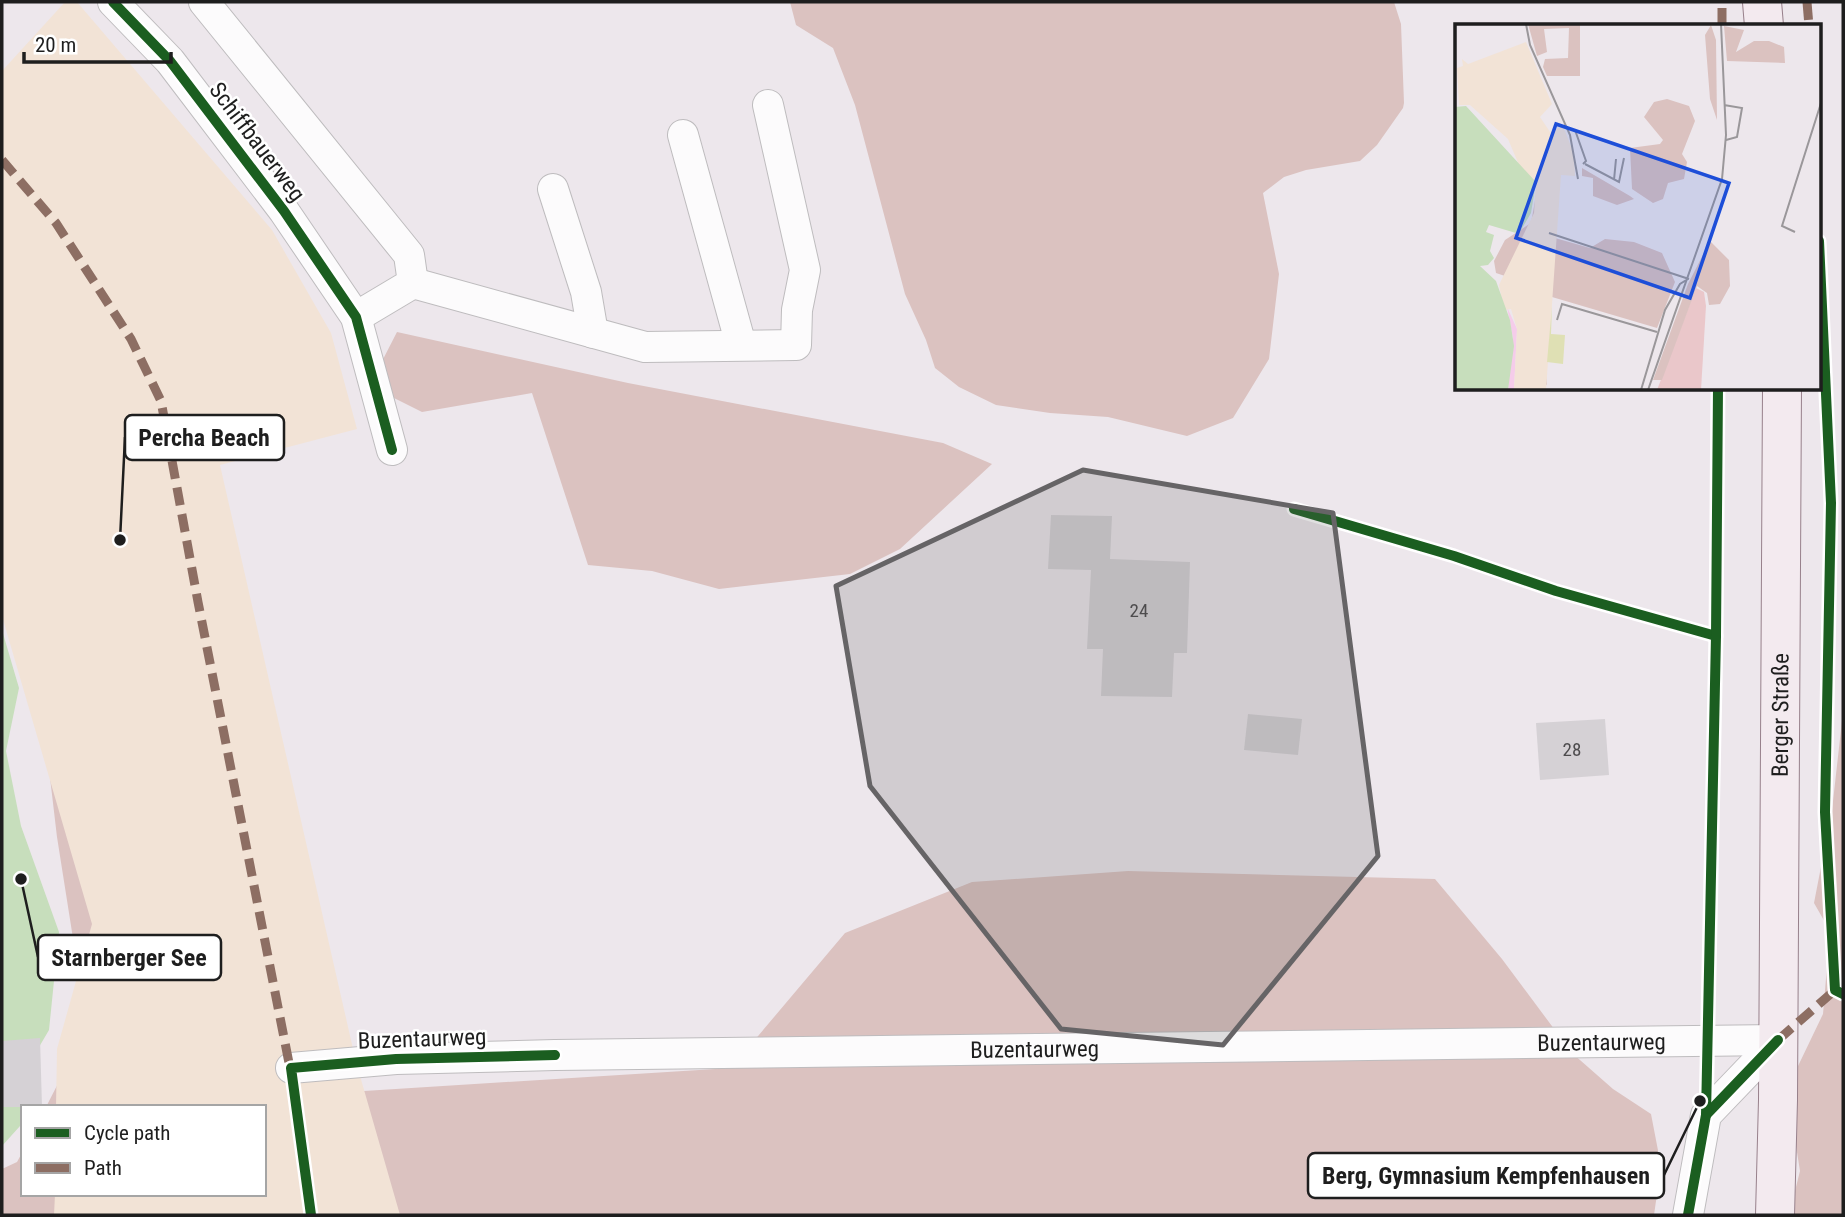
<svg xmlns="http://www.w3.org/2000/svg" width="1845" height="1217" font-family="'Roboto Condensed',sans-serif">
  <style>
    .forest { fill: #dbc2c0 }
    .park { fill: #f2e3d6 }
    .water { fill: #c7debc }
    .building { fill: #d5d1d5 }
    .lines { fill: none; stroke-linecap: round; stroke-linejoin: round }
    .lane-casing { stroke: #bebcbe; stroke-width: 32 }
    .secondary-casing { stroke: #97808b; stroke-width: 40 }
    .lane { stroke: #fcfbfc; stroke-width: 30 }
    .secondary { stroke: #f3eaef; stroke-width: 38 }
    .quiet { stroke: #8d6e63; stroke-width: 9; stroke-dasharray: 18 9; stroke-linecap: butt }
    .cycleway-casing { stroke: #fff; stroke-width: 15 }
    .cycleway { stroke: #1b5e20; stroke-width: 10 }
    .marked { fill: #666466; fill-opacity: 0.2; stroke: #666466; stroke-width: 5; stroke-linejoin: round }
    .labels { text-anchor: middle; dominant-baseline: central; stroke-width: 5; stroke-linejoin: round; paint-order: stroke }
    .number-label { font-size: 19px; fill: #4e4c4e }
    .street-label { font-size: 23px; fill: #1e1e1e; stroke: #fff }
    .inset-road { fill: none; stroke: #9a979a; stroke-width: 2 }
    .view { fill: #1d4ed8; fill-opacity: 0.15; stroke: #1d4ed8; stroke-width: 3.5 }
    .inset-edge { fill: none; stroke: #1e1e1e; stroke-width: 3.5 }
    .leader { fill: none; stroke: #1e1e1e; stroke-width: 2.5 }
    .callout-dot { fill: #1e1e1e; stroke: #fff; stroke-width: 2.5 }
    .callout { fill: #fff; stroke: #1e1e1e; stroke-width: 2.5 }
    .callout-label { font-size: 24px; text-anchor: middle; font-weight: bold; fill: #1e1e1e }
  </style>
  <rect width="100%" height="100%" fill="#ede7ec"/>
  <g class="forest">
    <path d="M790,2h604l7,22 3,79 -1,5 -26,37 -17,16 -54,9 -22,7 -21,16 16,81 -10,85 -36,59 -46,18 -79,-19 -58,-4 -54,-8 -37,-18 -24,-19 -9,-28 -21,-46 -50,-189 -22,-57 -37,-23z"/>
    <path d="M397,332l231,51 315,60 49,21 -92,85 -50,25 -131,15 -67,-18 -64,-6 -56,-172 -110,19 -36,-18 -9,-23z"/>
    <path d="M33,633l269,334 62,124 367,-23 114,-135 127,-51 156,-11 307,8 67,80 70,94 41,36 38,25 10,52 -7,49h-1652v-46l15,-7 6,-11v43h241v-87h-218l41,-80 -30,-190z"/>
    <path d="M1843,712v503h-54l11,-44 -13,-82 36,-75 7,-83 -16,-28 18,-93z"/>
  </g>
  <path class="park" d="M65,2h12l195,228 59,103 26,96 -137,36 136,597 44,153h-346l1,-21h209v-87h-208l1,-58 35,-125 -90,-308v-545z"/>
  <path class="water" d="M2,630l17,58 -13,63 15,75 38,106 -10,98 -27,46 -2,50 -18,20z"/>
  <g class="building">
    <path d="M1051,515l61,1 -2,43 80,3 -3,91h-13l-2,44 -71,-1 2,-47h-16l4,-79 -43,-1z"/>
    <path d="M1248,714l54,5 -4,36 -54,-5z"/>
    <path d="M1605,719l4,56 -69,5 -4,-57z"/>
    <path d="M40,1038l2,69h-40v-66z"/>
  </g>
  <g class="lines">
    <defs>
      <g id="lane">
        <path d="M113,2l57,59 114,150 72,106 36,133"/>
        <path d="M204,2l205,253 4,28 -57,34"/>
        <path d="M683,135l58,210"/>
        <path d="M553,189l33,103 7,41"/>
        <path d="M413,283l232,64 151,-2 1,-35 8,-40 -37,-165"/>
        <path id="s1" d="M291,1068l105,-9 159,-4 1223,-15"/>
        <path d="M1688,1215l18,-100 72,-75"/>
      </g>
      <g id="secondary">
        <path d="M1762,2l2,24"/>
        <path id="s2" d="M1775,1215l3,-115 4,-712"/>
      </g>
    </defs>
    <use href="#lane" class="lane-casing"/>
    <use href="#secondary" class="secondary-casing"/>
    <use href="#lane" class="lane"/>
    <use href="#secondary" class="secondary"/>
    <g class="quiet">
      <path d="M1807,2l2,24"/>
      <path d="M1722,26v-24"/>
      <path d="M2,160l54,63 75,116 30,62 37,201 93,471"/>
      <path d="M1778,1040l57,-50"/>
    </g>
    <defs>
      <g id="cycleway">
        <path d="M113,2l57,59 114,150 72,106 36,133"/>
        <path d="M1819,241l12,262 -6,309 10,178 8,4"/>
        <path d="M1294,509l160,47 102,35 160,45"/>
        <path d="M1706,1115l72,-75"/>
        <path d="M311,1215l-20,-147 105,-9 159,-4"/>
        <path d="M1688,1215l18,-100 10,-479 2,-248"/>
      </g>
    </defs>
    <use href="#cycleway" class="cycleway-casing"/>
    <use href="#cycleway" class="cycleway"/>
  </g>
  <path class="marked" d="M1083,470l250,43 45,343 -155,189 -162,-16 -191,-243 -34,-200z"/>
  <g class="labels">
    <g class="number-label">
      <text x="1139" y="610">24</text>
      <text x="1572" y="749">28</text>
    </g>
    <g class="street-label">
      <text transform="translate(257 142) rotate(53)">Schiffbauerweg</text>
      <text stroke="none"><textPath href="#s2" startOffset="500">Berger Straße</textPath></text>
      <text transform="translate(422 1039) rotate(-2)">Buzentaurweg</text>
      <text stroke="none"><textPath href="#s1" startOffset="1311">Buzentaurweg</textPath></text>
      <text stroke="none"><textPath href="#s1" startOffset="744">Buzentaurweg</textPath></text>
    </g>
  </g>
  <g transform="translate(1455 24)">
    <rect width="366" height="366" fill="#ede7ec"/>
    <path d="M241,264l8,4 2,14 -5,84h-44z" fill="#eac7ca"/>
    <path d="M73,0h52v52h-33l-4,-9 2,-8 23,-1 1,-30 -25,1 3,23 -10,4zM256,1l5,15 1,80 -7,-21 -5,-64zM269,2l20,4 -8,22 18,-11h15l15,6 1,16 -58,-2zM212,75l22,7 6,15 -13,33 5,8 -3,17 -16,4 -5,16 -10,4 -21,-14 -2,-41 30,-4 3,-4 -19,-23 10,-15zM80,135l14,18v21l-10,15 15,6 1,19 35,10 15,-9 29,3 28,11 13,29 -18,46 -105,-31 -12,33 7,54 -4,6h-17l-8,-22 7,-16 -5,-9 4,-6 -7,-15v-22l13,-56 -9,7 -10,27 -15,-5 -2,-12 11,-21 26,-17 7,-39 -15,-22zM127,144l48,28 4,3 -17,6 -24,-9v-18l-11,-2zM255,217l19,19 1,26 -10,18 -11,1 -2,-12 -10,-7 -35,94h-9l35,-96z" fill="#dbc2c0"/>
    <path d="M52,283l10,22 -3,61h-6l5,-52z" fill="#f5ccea"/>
    <path d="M71,18l26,62 -12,13 10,15 13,-6 11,28 1,22 -14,-1 -15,215h-32l3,-61 -6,-20 -7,1 -5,-25 35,-72 2,-31 -17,-17 -11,-26 -38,-34h-11l-2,-37 6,-2 -1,-7 6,5z" fill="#f2e3d6"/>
    <path d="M97,282l-1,28 14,1 -2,29 -16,-2z" fill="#dfe0b4"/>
    <path d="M11,82l70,76 -5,31 -10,17 -5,3 -27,-8 -3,7 8,3 -4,16 4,7 -6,7 -8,1 16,15 14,39 4,26 -6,44h-53v-283z" fill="#c7debc"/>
    <path class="inset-road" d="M71,0l4,21 40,90 8,44M269,81l18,3 -5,29 -11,3M120,106l11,31 -3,3M130,140l34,18 5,-24M159,156l2,-21M340,208l-13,-6 39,-123M94,209l140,46M102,296l5,-16 95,28M186,366l24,-80 15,-26 8,-5M193,366l74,-211 4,-44 -5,-111"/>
    <path class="view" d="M101,100l173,59 -39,115 -174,-60z"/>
    <rect width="366" height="366" class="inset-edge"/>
  </g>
  <path class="leader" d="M120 540L125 437M21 879L38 957M1700 1101L1664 1175"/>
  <g class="callout-dot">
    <circle cx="120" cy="540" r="7"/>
    <circle cx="21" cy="879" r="7"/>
    <circle cx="1700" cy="1101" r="7"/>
  </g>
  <g class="callout">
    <rect x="125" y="415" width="159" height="45" rx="7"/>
    <rect x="38" y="935" width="183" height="45" rx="7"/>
    <rect x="1308" y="1153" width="356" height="45" rx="7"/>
  </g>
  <g class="callout-label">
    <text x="204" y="446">Percha Beach</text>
    <text x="129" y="966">Starnberger See</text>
    <text x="1486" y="1184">Berg, Gymnasium Kempfenhausen</text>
  </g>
  <rect width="1845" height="1217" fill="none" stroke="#1e1e1e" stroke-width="7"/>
  <rect x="21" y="1105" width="245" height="91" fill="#ffffff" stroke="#a5a5a5" stroke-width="2"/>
  <rect x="35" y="1128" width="35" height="10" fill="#1b5e20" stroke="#a5a5a5" stroke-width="2"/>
  <text x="84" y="1140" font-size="21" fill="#1e1e1e">Cycle path</text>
  <rect x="35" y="1163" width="35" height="10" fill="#8d6e63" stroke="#a5a5a5" stroke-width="2"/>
  <text x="84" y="1175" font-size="21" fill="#1e1e1e">Path</text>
  <path d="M24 52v10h147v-10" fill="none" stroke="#1e1e1e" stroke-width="3.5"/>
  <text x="35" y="52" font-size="21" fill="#1e1e1e" stroke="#ffffff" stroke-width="5" paint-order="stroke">20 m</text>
</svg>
